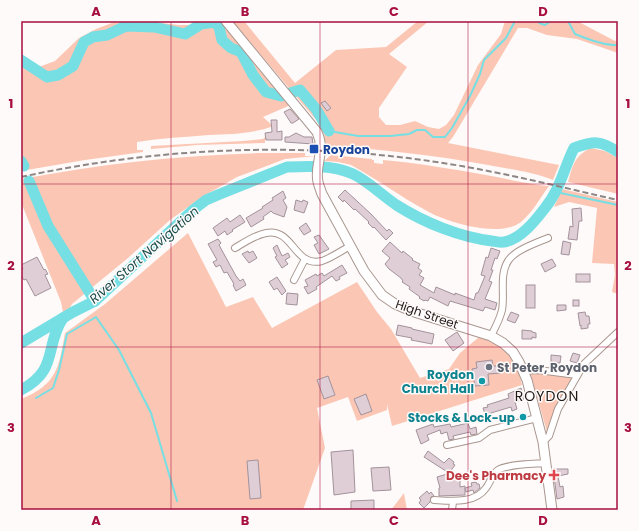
<svg xmlns="http://www.w3.org/2000/svg" width="639" height="531" font-family="Poppins,sans-serif">
  <style>
    .green { fill: #fbc7b4 }
    .lines { fill: none; stroke-linecap: round; stroke-linejoin: round }
    .stream { stroke: #76dfe3; stroke-width: 2 }
    .river { stroke: #76dfe3; stroke-width: 11 }
    .building { fill: #e0ced6; stroke: #a3929b }
    .street-casing { stroke: #a99790; stroke-width: 8 }
    .secondary-casing { stroke: #a99790; stroke-width: 11 }
    .street { stroke: #fff; stroke-width: 6 }
    .secondary { stroke: #fff; stroke-width: 9 }
    .rail { stroke: #8c8785; stroke-width: 2; stroke-dasharray: 6 3; stroke-linecap: butt }
    .grid { fill: none; stroke: #a70f3f; stroke-width: 1; stroke-opacity: 0.55 }
    .transit-dot { fill: #1a4fb4; stroke: #fefaf9; stroke-width: 1.5 }
    .worship-dot { fill: #6b7280; stroke: #fefaf9; stroke-width: 1.5 }
    .culture-dot { fill: #0f9aa8; stroke: #fefaf9; stroke-width: 1.5 }
    .health-dot { fill: #e0444e; stroke: #fefaf9; stroke-width: 1.5 }
    .labels { text-anchor: middle; dominant-baseline: central; stroke-width: 3; stroke-linejoin: round; paint-order: stroke }
    .transit-label { font-size: 12px; font-weight: bold; fill: #164399; stroke: #fefaf9; text-anchor: start }
    .street-label { font-size: 12px; fill: #201a17; stroke: #fefaf9 }
    .worship-label { font-size: 12px; font-weight: bold; fill: #5b616d; stroke: #fefaf9; text-anchor: start }
    .culture-label { font-size: 12px; font-weight: bold; fill: #0d838f; stroke: #fefaf9; text-anchor: end }
    .health-label { font-size: 12px; font-weight: bold; fill: #be3a42; stroke: #fefaf9; text-anchor: end }
    .water-label { font-size: 13px; font-style: italic; fill: #1d4d4e; stroke: #fefaf9 }
    .quarter-label { font-size: 14px; letter-spacing: 1px; fill: #201a17; stroke: #fefaf9 }
    .neatline { fill: none; stroke: #a70f3f; stroke-width: 1.5 }
    .grid-label { font-size: 13px; text-anchor: middle; font-weight: bold; fill: #a70f3f }
  </style>
  <rect width="100%" height="100%" fill="#fefaf9"/>
  <g class="green">
    <path d="M143,21l36,4h18l5,-4h19l72,83 -30,13 10,9c-20,8 -43,8 -64,9 -24,2 -48,3 -72,7v8h6v2l-58,8 -64,11v-113l15,10 19,-7 24,-23 17,-9 16,-6z"/>
    <path d="M232,21h12l51,62 41,-33 50,-3 32,-26h11l-40,33 18,13 -28,41v9l7,8h14l15,-4 13,6 11,2 7,-4 8,-10 24,-50 23,-31 4,-13h72l38,20 3,-1v13l-41,-14 -30,-4 -20,-7h-9l-65,109 -5,6 111,22 -6,15c-20,-8 -44,-11 -65,-15 -54,-10 -108,-16 -162,-19l-2,-12 -7,-13z"/>
    <path d="M266,136l1,4h-2v3l-68,2 -46,4v-3l92,-5 20,-2z"/>
    <path d="M591,148l14,3 13,7v36l-50,-12c5,-17 6,-26 23,-34z"/>
    <path d="M261,153h44v3h11l-31,3 -48,18 -35,20 -32,23 -42,38 -56,46 -8,14 -3,-16 -40,-100v-23c79,-15 159,-24 240,-26z"/>
    <path d="M331,155l41,4v1h2v3l9,1v-4c35,3 69,9 103,15 21,4 42,9 63,11 -9,12 -16,26 -28,36 -21,16 -73,1 -94,-11 -26,-14 -50,-32 -76,-46l-13,-3 -14,-1z"/>
    <path d="M562,189l56,13v92l-6,-2 3,-17 -1,-11 -22,-1 5,-55 -28,-6 -15,5z"/>
    <path d="M188,233l38,74 27,-10 19,31 85,-46 20,30 14,17 29,49 29,-9 11,-16 19,-16c27,7 37,21 43,48l-130,41 -5,-22v6l-30,11 -9,-24 -31,11 8,40 -22,62h-282v-111c36,-14 38,-32 44,-66l40,-29z"/>
    <path d="M530,372l42,5 1,2c-14,20 -20,30 -25,53h-1z"/>
    <path d="M404,493l3,17h-16z"/>
  </g>
  <g class="lines">
    <g class="stream">
      <path d="M539,21v2l6,2 6,-4"/>
      <path d="M568,21l7,13c12,5 30,12 43,11"/>
      <path d="M329,131l29,5h32l19,-2 8,-4h8l8,7h12l7,-9 18,-32 10,-22 4,-14 22,-22 9,-17"/>
      <path d="M556,192l62,13"/>
      <path d="M36,398l17,-10 6,-18 8,-36 29,-17 23,33 32,63 26,88"/>
    </g>
    <g class="river">
      <path d="M21,60l26,17 11,-2 15,-9 11,-24 9,-5 14,-2 19,-9 28,1 31,7 16,-10 14,-2 4,5 3,13 9,8 10,4 12,23 13,17 15,4 19,-6 16,19 13,22"/>
      <path d="M21,161l3,5"/>
      <path d="M29,181l19,45 47,75"/>
      <path d="M21,343l52,-31 22,-11 98,-91 13,-10 14,-6 67,-27c22,-1 46,-2 66,7 15,7 31,23 45,32 27,17 62,31 94,35 3,0 8,2 12,1 17,-3 31,-21 41,-34 15,-18 19,-40 29,-60 20,-7 26,-8 44,4"/>
      <path d="M21,390c38,-20 23,-43 42,-72"/>
    </g>
  </g>
  <g class="building">
    <path d="M325,101l6,7 -4,3 -6,-8z"/>
    <path d="M290,109l9,10 -6,4h-2l-7,-11z"/>
    <path d="M271,120h6v12l5,-1v9h-16l-1,-7 7,-1z"/>
    <path d="M296,133l8,4h8l1,7 -28,-2v-5h4z"/>
    <path d="M345,190l26,24 16,17 2,-2 4,4 -7,7 -12,-13 -1,1 -5,-5 1,-1 -14,-13 -1,1 -10,-10 -1,2 -5,-5z"/>
    <path d="M283,191l3,7 -3,2 4,7 -3,10 -11,-4 -2,-2 -8,6 1,2 -13,8 -5,-9 17,-10 -1,-1 11,-7 -1,-2z"/>
    <path d="M296,200l6,2 1,-2 5,2 -4,11 -10,-3z"/>
    <path d="M581,208l1,13h-3l-2,19 -9,-1 2,-13 3,1 -1,-18z"/>
    <path d="M240,215l5,7 -13,8 1,1 -6,4 -2,-4 -7,5 -5,-8 14,-10 3,4z"/>
    <path d="M306,223l5,8 -7,4 -5,-7z"/>
    <path d="M319,235l10,14 -10,5 -5,-9 4,-2 -4,-6z"/>
    <path d="M218,239l3,4 -2,2 17,31 4,5 3,-2 3,6 -10,6 -3,-6 1,-1 -7,-12 -3,1 -4,-8 -4,2 -3,-5 4,-2 -9,-16z"/>
    <path d="M563,241l8,2 -2,12 -8,-1z"/>
    <path d="M390,242l12,11 1,-2 10,8 -1,1 8,4 -2,4 4,3 -3,4 5,3 -4,7 14,8 2,-6 19,8v-2l19,7 2,-7h2l7,-17 -4,-1 5,-18 2,1 3,-10 9,3 -3,8 -2,-1 -4,12h2l-4,11 3,1 -7,17 12,4 -2,7 -10,-3 -2,4 -33,-10 -2,5 -18,-9 -2,4 -3,-1 -1,1 -5,-3 1,-1 -11,-8 1,-2 -8,-5 1,-1 -2,-3 -12,-9 -4,-5 5,-6 -8,-7z"/>
    <path d="M277,245l5,11 6,-3 2,4 -5,3 3,4 -6,4 -7,-11 2,-1 -4,-8z"/>
    <path d="M248,251l1,2 4,-2 4,7 -8,5 -7,-9z"/>
    <path d="M37,257l7,13 1,-1 3,5 -3,1 6,13 -16,8 -9,-17 -2,1 -3,-5v-5l2,-1 -2,-4z"/>
    <path d="M552,259l4,7 -11,6 -4,-8z"/>
    <path d="M342,265l5,8 -8,4 1,2 -4,2 -4,-5 -16,11 1,2 -9,5 -4,-7 4,-1 -3,-6 11,-6 1,2 5,-3 2,3z"/>
    <rect x="576" y="274" width="14" height="8"/>
    <path d="M277,277l9,14 -4,4 -5,-7 -3,2 -5,-8z"/>
    <rect x="526" y="285" width="9" height="23"/>
    <path d="M287,293l11,1 -1,11 -11,-1z"/>
    <rect x="573" y="300" width="6" height="6"/>
    <path d="M557,305h9v5l-9,1z"/>
    <path d="M511,312l8,3 -4,8 -8,-3z"/>
    <path d="M585,312l1,4h3l1,8h-2v4l-7,1v-4l-1,1 -2,-13z"/>
    <path d="M398,325l14,3v1l22,5 -2,10 -21,-4 1,-2 -16,-3z"/>
    <path d="M522,330l10,1v1l4,1v5l-4,-1v2h-10z"/>
    <path d="M457,332l7,11 -11,8 -8,-11z"/>
    <path d="M573,353l7,2 -3,8 -7,-2z"/>
    <path d="M551,355l10,1 -1,7 -9,-1z"/>
    <path d="M492,360l1,6h8v7l-13,1 1,11 -14,1 -3,-17 5,-1 -1,-6z"/>
    <path d="M328,376l7,19 -11,4 -7,-19z"/>
    <path d="M521,388l3,11 -9,3 2,7 -5,2 -1,-4 -20,6 2,5 -6,2 -4,-12 5,-1 -1,-2 22,-7 -1,-4z"/>
    <path d="M366,394l6,17 -11,4 -7,-16z"/>
    <path d="M468,423l2,6 6,-2 1,7 -6,1 -1,-3 -17,4 1,3 -5,1 -2,-8 -6,2 -1,-4 -13,5 2,5 -8,4 -5,-14 17,-6 1,3 16,-3 1,3z"/>
    <path d="M353,450l2,42 -21,3 -3,-43z"/>
    <path d="M428,451l16,12 5,-5 5,4 -1,2 2,1 -6,8 -25,-16z"/>
    <path d="M258,460l3,38 -11,1 -3,-38z"/>
    <path d="M389,467l2,23 -18,1 -2,-23z"/>
    <path d="M553,469h15v5l-10,2 2,11 3,-1 1,11 -7,2z"/>
    <path d="M447,474h9l1,5h3v8l5,-1v9l-26,1v-8h1l-3,-11z"/>
    <path d="M476,482l1,2h2l1,4 -6,5 -1,-3 -7,2 -1,-4 7,-2 -1,-3z"/>
    <path d="M427,491l2,3 2,-2 3,4 -3,1 -1,5 -6,6 -5,-5 2,-3 -2,-2z"/>
    <path d="M374,500v10h-23v-9z"/>
  </g>
  <g class="lines">
    <defs>
      <g id="street">
        <path d="M235,248c10,-6 20,-13 31,-15 27,-6 28,35 56,28 9,-3 19,-10 28,-15"/>
        <path d="M294,280l11,-21"/>
        <path d="M491,336c4,-8 9,-17 11,-26 3,-15 -3,-35 6,-49 7,-11 28,-18 40,-23"/>
        <path d="M523,371l15,-1 39,5"/>
        <path d="M543,442l6,-6 9,-27 26,-45 34,-32"/>
        <path d="M447,445l32,-7 11,-8 47,-12"/>
        <path d="M434,500c17,1 41,4 52,-12 4,-5 6,-14 12,-18 9,-6 37,-6 48,-7"/>
        <path d="M452,510l1,-8"/>
      </g>
      <path id="secondary" d="M226,21l91,111c9,20 -3,33 1,50 1,4 3,9 4,12l42,77 18,24 13,9 16,7 80,25 12,7 10,9 6,10 8,18 16,62 9,68"/>
    </defs>
    <use href="#street" class="street-casing"/>
    <use href="#secondary" class="secondary-casing"/>
    <use href="#street" class="street"/>
    <use href="#secondary" class="secondary"/>
    <path class="rail" d="M21,177c138,-30 282,-36 422,-14 59,9 117,24 175,37"/>
  </g>
  <path class="grid" d="M171,21v489M320,21v489M468,21v489M21,184h597M21,347h597"/>
  <rect class="transit-dot" x="309" y="144" width="10" height="10" rx="2"/>
  <circle class="worship-dot" cx="489" cy="367" r="4"/>
  <g class="culture-dot">
    <circle cx="482" cy="381" r="4"/>
    <circle cx="523" cy="417" r="4"/>
  </g>
  <path class="health-dot" d="M552 469h4v4h4v4h-4v4h-4v-4h-4v-4h4z"/>
  <g class="labels">
    <g class="transit-label">
      <text x="323" y="149">Roydon</text>
    </g>
    <g class="street-label">
      <text transform="translate(427 314) rotate(19)">High Street</text>
    </g>
    <g class="worship-label">
      <text x="497" y="367">St Peter, Roydon</text>
    </g>
    <g class="culture-label">
      <text x="474" y="374">Roydon<tspan x="474" dy="14">Church Hall</tspan></text>
      <text x="515" y="417">Stocks &amp; Lock-up</text>
    </g>
    <g class="health-label">
      <text x="546" y="475">Dee's Pharmacy</text>
    </g>
    <g class="water-label">
      <text transform="translate(144 255) rotate(-41)">River Stort Navigation</text>
    </g>
    <g class="quarter-label">
      <text x="547" y="396">ROYDON</text>
    </g>
  </g>
  <rect width="639" height="531" fill="none" stroke="#fefaf9" stroke-width="44"/>
  <rect x="22" y="22" width="595" height="487" class="neatline"/>
  <g class="grid-label">
    <text x="96" y="16">A</text>
    <text x="245" y="16">B</text>
    <text x="394" y="16">C</text>
    <text x="543" y="16">D</text>
    <text x="11" y="108">1</text>
    <text x="628" y="108">1</text>
    <text x="11" y="270">2</text>
    <text x="628" y="270">2</text>
    <text x="11" y="432">3</text>
    <text x="628" y="432">3</text>
    <text x="96" y="525">A</text>
    <text x="245" y="525">B</text>
    <text x="394" y="525">C</text>
    <text x="543" y="525">D</text>
  </g>
</svg>
